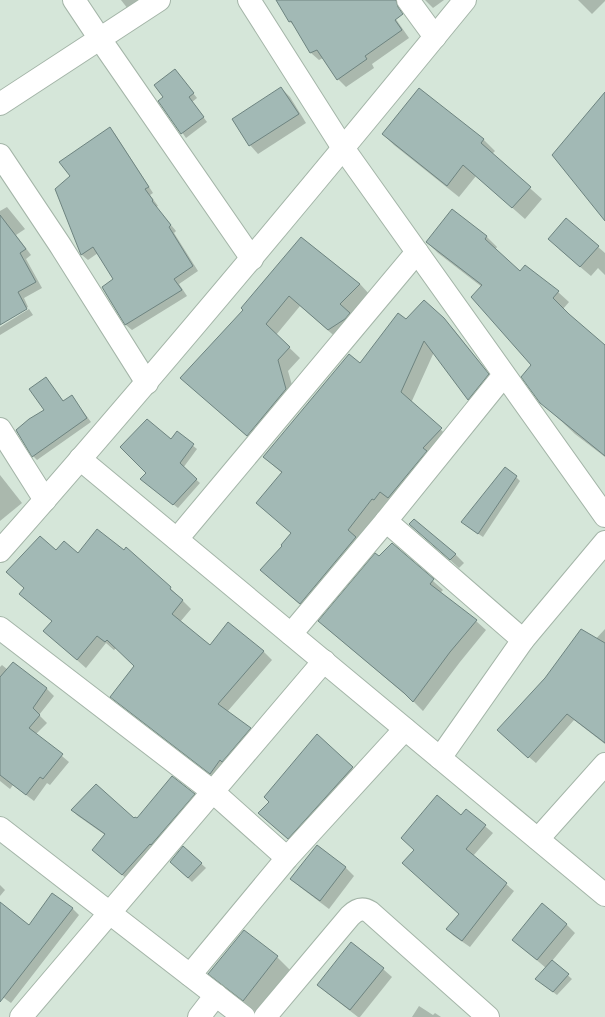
<svg xmlns="http://www.w3.org/2000/svg" width="605" height="1017" font-family="'IBM Plex Sans',sans-serif">
  <style>
    .shadow { fill: #0003 }
    .building { fill: #a2b9b5; stroke: #6e8480 }
    .lines { fill: none; stroke-linecap: round; stroke-linejoin: round }
    .minor-casing { stroke: #a4b5a8; stroke-width: 24 }
    .minor { stroke: #fff; stroke-width: 22 }
  </style>
  <rect width="100%" height="100%" fill="#d5e6d9"/>
  <g class="shadow">
    <path d="M121,0h20l-13,9z"/>
    <path d="M277,0h82l34,15 16,23 -37,26 2,4 -28,19 -8,-8 -15,-21 -4,2 -8,-7 -14,-25 -7,-6z"/>
    <path d="M425,0h19l-11,8z"/>
    <path d="M578,0h27v1l-13,13z"/>
    <path d="M179,75l18,23 -5,4 15,20 -21,16 -26,-37 5,-4z"/>
    <path d="M281,88l9,9 16,26 -48,31 -8,-9z"/>
    <path d="M110,128l5,6 38,59 -3,2 8,11 -2,1 20,24 -2,2 24,38 -19,13 8,12 -55,34 -6,-5 -23,-37 12,-9 -17,-26 -10,7 -6,-5 -26,-65 16,-13z"/>
    <path d="M383,134l100,5 12,12 -3,3 50,45 -17,20 -49,-43 -17,21 -65,-52z"/>
    <path d="M7,207l18,22 -9,6 15,20 -5,4 16,29 -18,10 4,9 -28,17v-113z"/>
    <path d="M452,210l35,27 10,10 -2,3 25,22 5,-6 33,26 11,10 -6,7 42,37v111l-30,-23 -34,-32 -8,-37 -51,-78 -44,-34 -11,-11z"/>
    <path d="M566,219l39,34v22l-7,-7 -7,8 -32,-27z"/>
    <path d="M302,238l58,46 10,11 -20,20 9,9 -20,16 -39,-34 -24,29 24,23 -12,13 8,28 -38,47 -77,-68 64,-68z"/>
    <path d="M29,309l4,6 -33,20v-8z"/>
    <path d="M443,319l11,11 44,55 -19,24 -10,-10 -35,-47 -23,51 40,36 -140,175 -39,-34 11,-34 9,-13 -35,-30 26,-29 -19,-17 142,-136z"/>
    <path d="M46,378l18,24 8,-5 19,25 -54,38 -4,-4 13,-46z"/>
    <path d="M177,433l20,16 -14,19 17,15 -22,25 -32,-25 1,-10z"/>
    <path d="M0,475l22,28 -22,18z"/>
    <path d="M516,477l4,4 -37,56 -16,-11z"/>
    <path d="M410,524l45,30 9,9 -5,5z"/>
    <path d="M392,544l51,46 -3,3 36,28 10,9 -26,32 -37,49 -9,-9 -85,-72 50,-72z"/>
    <path d="M56,552l114,36 21,21 -11,13 30,25 18,-23 36,28 8,8 -45,52 23,16 9,9 -40,45 -99,-77 -9,-8 24,-31 -19,-18 -2,2 -8,-7 -20,25 -42,-37 9,-9 -32,-28z"/>
    <path d="M605,629v115l-31,-24 -38,43 -31,-26z"/>
    <path d="M13,664l34,25 7,7 -15,19 8,8 -11,11 33,28 -19,23 -3,-2 -13,18 -21,-16 -3,4 -10,-8v-114l2,-2 6,5z"/>
    <path d="M317,735l41,39 -64,70 -28,-25 4,-17z"/>
    <path d="M194,794l6,6 -72,80 -29,-25 6,-20 -27,-19 -6,-6 62,10z"/>
    <path d="M466,810l27,23 -20,23 41,35 -44,56 -16,-11 -7,-7 13,-15z"/>
    <path d="M183,847l23,21 -14,14 -17,-16z"/>
    <path d="M345,867l9,9 -25,33 -29,-22 -8,-8z"/>
    <path d="M0,885l5,5 -5,6z"/>
    <path d="M52,895l21,14 6,6 -68,88 -11,-8v-92l29,23z"/>
    <path d="M566,924l9,9 -23,28 20,18 -15,16 -16,-12 5,-15 -33,-28z"/>
    <path d="M244,931l33,26 13,13 -34,42 -34,-26 -12,-12z"/>
    <path d="M383,969l9,8 -32,40h-2l-31,-24 -9,-8z"/>
    <path d="M419,1006l14,9 2,-2 6,4h-29z"/>
  </g>
  <g class="building">
    <path d="M276,0h120l2,7 5,7 -8,6 7,10 -37,26 2,3 -30,21 -20,-30 -7,3 -19,-32 -2,1z"/>
    <path d="M175,69l19,24 -5,4 15,20 -23,17 -23,-33 5,-4 -9,-12z"/>
    <path d="M281,87l18,27 -50,32 -17,-27z"/>
    <path d="M419,88l65,51 -3,4 50,44 -19,21 -49,-43 -16,21 -65,-52z"/>
    <path d="M605,92v129l-53,-66z"/>
    <path d="M110,127l39,60 -4,2 8,11 -1,1 19,24 -2,2 24,39 -19,13 8,11 -57,35 -23,-38 11,-8 -20,-32 -12,8 -26,-66 15,-13 -11,-14z"/>
    <path d="M452,209l35,27 -2,3 35,32 5,-6 34,26 -6,7 16,16 36,31v111l-65,-53 -19,-26 10,-12 -60,-68 11,-12 -56,-43z"/>
    <path d="M0,215l26,34 -6,4 16,29 -18,10 9,17 -27,16z"/>
    <path d="M566,218l33,28 -19,21 -32,-28z"/>
    <path d="M301,237l59,47 -20,20 10,9 -5,6 -17,11 -39,-34 -23,28 24,23 -12,13 8,29 -39,47 -67,-58 63,-68 -2,-2z"/>
    <path d="M424,300l20,18 45,56 -21,26 -44,-59 -23,51 41,36 -19,20 4,3 -39,47 -8,-6 -6,8 -2,-1 -24,31 8,7 -56,67 -40,-34 22,-24 -1,-1 10,-12 -35,-30 26,-31 -19,-15 86,-103 11,9 38,-50 8,6z"/>
    <path d="M46,377l17,24 9,-6 15,23 -55,39 -16,-27 13,-11 15,-9 -15,-21z"/>
    <path d="M147,419l24,20 6,-8 17,13 -14,19 17,16 -24,26 -33,-26 6,-6 -26,-26z"/>
    <path d="M505,467l12,9 -39,58 -17,-12z"/>
    <path d="M414,519l42,35 -6,6 -41,-36z"/>
    <path d="M97,529l27,21 2,-3 45,40 -1,2 13,11 -11,14 38,31 18,-23 36,29 -46,53 33,24 -29,34 -2,-2 -10,14 -100,-77 24,-31 -27,-26 -2,2 -8,-6 -20,24 -34,-29 9,-10 -33,-27 5,-6 -18,-16 34,-36 16,14 8,-9 14,12z"/>
    <path d="M392,543l42,36 -4,5 47,36 -27,32 -37,50 -9,-9 -86,-72 57,-68 4,3z"/>
    <path d="M581,629l24,14v100l-38,-29 -39,44 -31,-28 48,-52z"/>
    <path d="M13,662l34,26 -14,20 7,7 -11,13 34,26 -20,25 -3,-2 -14,18 -26,-20v-98z"/>
    <path d="M317,734l36,33 -65,72 -30,-26 11,-11 -5,-5z"/>
    <path d="M172,776l23,18 -44,51 -1,-1 -28,31 -30,-25 13,-16 -34,-24 25,-26 38,34 1,-1 2,1z"/>
    <path d="M437,795l24,20 5,-6 20,16 -20,24 41,34 -45,58 -16,-12 13,-15 -57,-51 12,-13 -13,-12z"/>
    <path d="M317,845l29,22 -26,34 -30,-22z"/>
    <path d="M183,846l19,17 -14,15 -18,-16z"/>
    <path d="M52,893l21,15 -73,94v-100l29,23z"/>
    <path d="M542,903l25,21 -30,36 -25,-20z"/>
    <path d="M244,930l34,26 -35,45 -35,-27z"/>
    <path d="M351,942l33,26 -34,42 -33,-25z"/>
    <path d="M552,960l17,14 -16,18 -18,-13z"/>
  </g>
  <g class="lines">
    <defs>
      <g id="minor">
        <path d="M74,0l26,39 152,220"/>
        <path d="M249,0l94,148 262,368"/>
        <path d="M408,0l27,37"/>
        <path d="M0,104l159,-104"/>
        <path d="M0,155l60,90 87,138"/>
        <path d="M0,429l45,71"/>
        <path d="M80,459l525,436"/>
        <path d="M386,521l137,119"/>
        <path d="M177,539l240,-287"/>
        <path d="M0,551c159,-180 313,-365 465,-551"/>
        <path d="M0,628l212,163 75,67"/>
        <path d="M291,634l95,-113 118,-146"/>
        <path d="M440,758l83,-118 82,-98"/>
        <path d="M0,828l244,189"/>
        <path d="M538,839l67,-75"/>
        <path d="M190,975l97,-117 118,-129"/>
        <path d="M21,1017l303,-356"/>
        <path d="M199,1017l17,-22"/>
        <path d="M265,1017l85,-101c6,-6 12,-9 20,-4l118,105"/>
      </g>
    </defs>
    <use href="#minor" class="minor-casing"/>
    <use href="#minor" class="minor"/>
  </g>
</svg>
